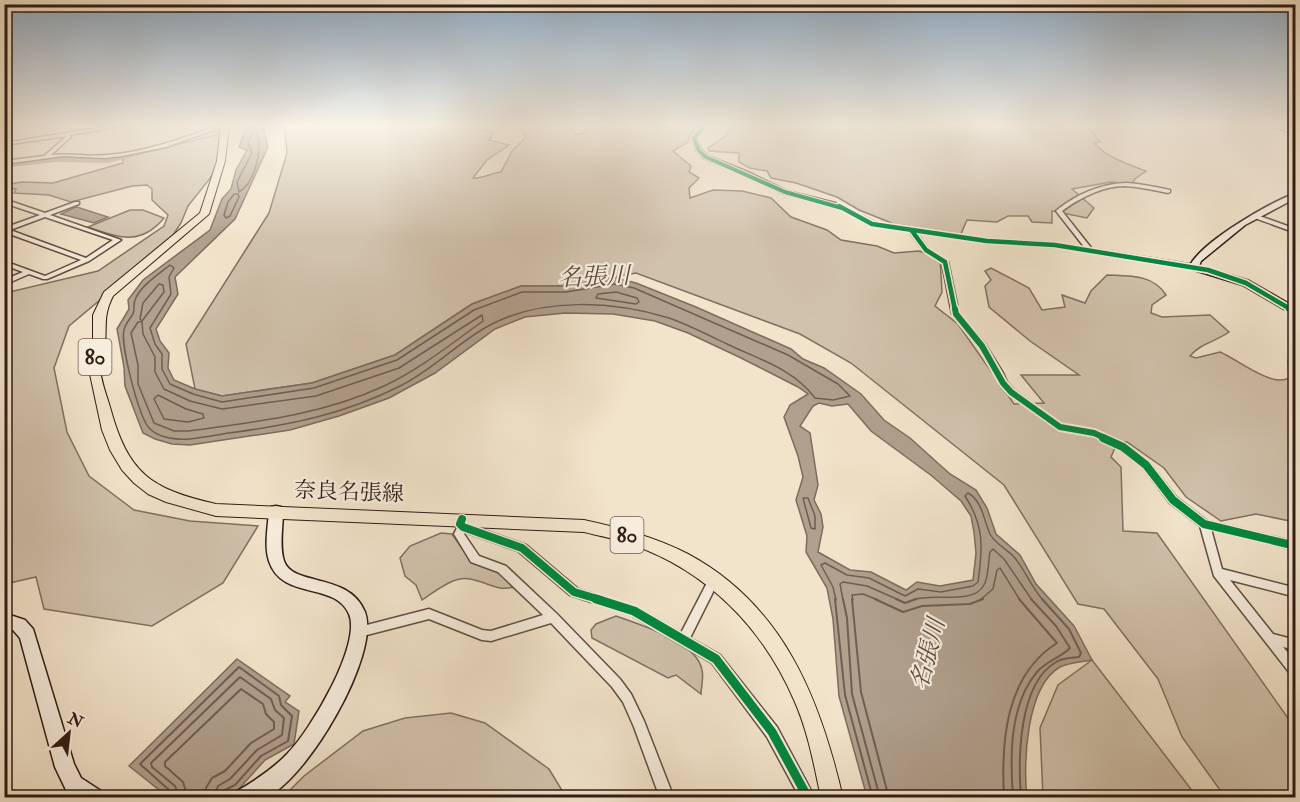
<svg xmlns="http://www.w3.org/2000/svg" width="1300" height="802" font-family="'IM FELL Double Pica','Noto Serif JP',serif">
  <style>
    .green { fill: #d1c2ac; stroke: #807061; stroke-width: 1.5 }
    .water { fill: #b0a08d; stroke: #7d6c5d; stroke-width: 1.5; fill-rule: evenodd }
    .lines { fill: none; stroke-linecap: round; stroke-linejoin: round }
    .shore-far1 { stroke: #705e52; stroke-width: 1.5 }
    .shore { stroke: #705e52; stroke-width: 2 }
    .river { fill: #b0a08d; fill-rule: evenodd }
    .street-casing { stroke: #604f43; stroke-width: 3 }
    .secondary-casing { stroke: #301d16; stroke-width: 3 }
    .primary-casing { stroke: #301d16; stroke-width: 2 }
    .street { fill: #f7eddd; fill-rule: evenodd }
    .secondary { fill: #f7eddd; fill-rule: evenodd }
    .primary { fill: #f2e4cb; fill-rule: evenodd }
    .cycleway-far4-casing { stroke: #f7eddd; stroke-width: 6 }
    .cycleway-far3-casing { stroke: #f7eddd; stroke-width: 8 }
    .cycleway-far2-casing { stroke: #f7eddd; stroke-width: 10 }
    .cycleway-far1-casing { stroke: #f7eddd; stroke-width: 11 }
    .cycleway-casing { stroke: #f7eddd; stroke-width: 13 }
    .cycleway-far4 { stroke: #00873e; stroke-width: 4 }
    .cycleway-far3 { stroke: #00873e; stroke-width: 4.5 }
    .cycleway-far2 { stroke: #00873e; stroke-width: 6 }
    .cycleway-far1 { stroke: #00873e; stroke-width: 8 }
    .cycleway { stroke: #00873e; stroke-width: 9 }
    .labels { text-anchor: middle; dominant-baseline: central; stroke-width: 4.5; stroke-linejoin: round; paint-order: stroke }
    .shield { fill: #f7eddd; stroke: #6c5b52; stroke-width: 1.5 }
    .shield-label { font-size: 21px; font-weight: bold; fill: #301d16 }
    .street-label { font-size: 22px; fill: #301d16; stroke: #f7eddd }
    .water-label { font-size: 24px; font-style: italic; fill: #5d4b40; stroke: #f7eddd }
  </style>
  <rect width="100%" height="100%" fill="#f2e4cb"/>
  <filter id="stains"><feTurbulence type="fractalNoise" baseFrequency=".00333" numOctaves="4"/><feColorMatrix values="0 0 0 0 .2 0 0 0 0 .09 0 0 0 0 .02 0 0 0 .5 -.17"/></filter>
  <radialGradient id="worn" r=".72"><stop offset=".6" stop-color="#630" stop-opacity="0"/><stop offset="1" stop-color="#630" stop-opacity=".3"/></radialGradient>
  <g class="green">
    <path d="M284,125h200l-1,5 11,3 -5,7 20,5 -22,15 -14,18c10,1 18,-5 28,-6l11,-21 13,-13 -4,-9 3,-4h48l3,10 9,-2 2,-8 13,3 14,-3h77l7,3 -8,8 -1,6 -15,9 18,15 -2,6 10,6 -10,10 1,10 23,-8 29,1 29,7 20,19 36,13 14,10 36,6 17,7 25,-2 21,7 2,34 -7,14 23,18 56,80 30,-1 -23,-28h58l-49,-34 -41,-34 -4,-21 6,-6 -6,-9 6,-3 38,20 13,22 23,-3 -3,-12 23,8 6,-12 16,-16c22,1 46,-1 59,20l-14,10 -1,8 11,4 48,-2 19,17c-14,10 -28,11 -39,24l6,2 24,-6c17,7 52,36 69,26l-1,-18 7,-3v165l-39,-8 -35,7 -35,-24 -22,-29 -37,-26 -10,1 -6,14 10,10 2,64 34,2 138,195v69h-70l-43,-60 -24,-58 -54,-70 -26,-5 -74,-119 -153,-122 -51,-29 -164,-61 -70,13h-45l-49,18 -77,51 -83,28 -90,13 -27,-7 -9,-45 83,-131 18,-60z"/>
    <path d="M730,125l40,4v-2l-6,-2h323l13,17 -6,1c12,14 33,21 52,28l-11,8 -4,6 -20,-3 -39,7 22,19 -7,10 -35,-7v12l-20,-1 -4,-6h-20l-11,6 -30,-2 -6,14 -67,-10 -35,-14 -22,-13 -41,-14 -25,-5 -4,-7 -17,-3 -11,-6v-9l-30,-2 -1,-3 18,-12v-4l6,-3z"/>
    <path d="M220,134l-2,27 -7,16 -23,29 -7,17 -14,21 -98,82 -15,42 13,64 22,44 45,34 56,11 68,5 -35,57 -71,43 -108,-17 -8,-32 -31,7 -1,-226 2,-6h-2l1,-59 93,-22 66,-45 4,-11 -16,-15v-11l-5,-4 -15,1 -61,16 -22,-7 -35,-2 2,-4 -11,-1v-3l17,-3 31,1 70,-20v-5z"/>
    <path d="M130,210h13l21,8c-24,29 -46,19 -76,9z"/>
    <path d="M441,533l11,1 19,27 29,10 17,15c-19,7 -29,-4 -47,-7 -17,-3 -34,12 -48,21l-6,-15 -11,-9 -5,-18 10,-12z"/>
    <path d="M616,616c24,9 81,25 86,54 2,7 -1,17 -1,24l-25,-19 -8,3 -76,-40 -1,-8 5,-6z"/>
    <path d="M1092,660l105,137h-154l-3,-69 18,-43z"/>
    <path d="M451,713l34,10 64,46 17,28h-283l21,-21 59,-45 42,-13z"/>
  </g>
  <g class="water">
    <path d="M247,125h16l5,22 -33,72 -60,58 3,17 -22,35 4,12 9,12 -1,15 6,12 21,9 27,7 90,-13 83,-28 77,-51 49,-18h45l50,-8 20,5 60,24 95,42 12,10 21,9 37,26 23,26 26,18 40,36 26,16 11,18 9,26 24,21 16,29 38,42 18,34c-10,2 -24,3 -32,7 -34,19 -37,97 -33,130h-160l-28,-101 -6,-77 -6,-31 -21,-36 1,-16 -11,-36 7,-23 -5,-21 -14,-39 6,-12 18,-11 -10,-7 -59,-30 -51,-24 -33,-12 -42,-7 -48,-1 -40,4 -30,12 -60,44 -46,25 -50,18 -49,14 -100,15 -18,-1 -17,-5 -12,-6 -18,-47 -1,-19 -7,-38 12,-20 -1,-9 15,-20 67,-50 12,-31 9,-10 5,-19 11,-20 -8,-3zM819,403l13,3 16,-2 23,27 61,45 29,25 10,15 3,16 2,21 -3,27 -33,6 -23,-4 -11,8 -35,-18 -21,-2 -32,-18 5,-25 -2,-13 -7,-14 4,-15 -8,-52 -10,-7 13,-20z"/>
    <path d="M76,207h1l31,10 -14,6 -33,-9z"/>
    <path d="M237,659l53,37 -5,6 14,9 -5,33 -29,16 -27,30 -16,7h-54l-39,-31z"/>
  </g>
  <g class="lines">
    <g class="shore-far1">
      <path d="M255,128c9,17 1,54 -16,64l-2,-10 15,-29 -4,-11z"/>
      <path d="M234,194h4l1,3 -9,19 -4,2 -2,-3 4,-13z"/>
      <path d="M170,265l4,3 -5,9 2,17 -21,34 5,16 7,10v15l8,15 23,10 29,8 92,-14 83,-28 77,-50 48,-18h44l49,-8 19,4 154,67 50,29 12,12 -17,4 -18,-2c-21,-29 -57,-39 -88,-54 -19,-9 -38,-19 -58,-26 -56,-17 -126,-21 -179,7 -32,17 -57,45 -90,61 -55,28 -110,39 -171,47 -13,2 -27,5 -40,6 -12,1 -30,-1 -39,-10 -11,-10 -30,-86 -26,-99 1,-6 6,-11 9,-16 2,-5 0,-9 2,-14 5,-14 24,-26 35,-35z"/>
      <path d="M159,284l4,1 1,7 -22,29 -2,-2 3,-16z"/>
      <path d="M616,292l21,6 2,4 -3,2 -40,-6 2,-4z"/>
      <path d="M482,315l1,6c-32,23 -63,48 -99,65 -62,29 -129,36 -195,45h-15l-20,-8 -16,-39v-19l-7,-32 7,-11h4l1,12 12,23v15l9,17 26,12 32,8 94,-13 83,-28z"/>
      <path d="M158,395l28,14 17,5 1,4 -16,4 -24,-3 -10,-20z"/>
      <path d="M803,498h5l7,18v13l-4,-1z"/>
      <path d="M836,600l-3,-13 -12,-22 4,-2 22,12 22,3 36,18 13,-7 23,3 32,-6 5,-4c5,-34 6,-57 -13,-86l3,-3c14,7 16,28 22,41 5,10 17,15 24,23 11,12 16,29 29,43"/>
      <path d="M843,600l-3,-16 3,-2 24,4 32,14"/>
      <path d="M853,600l-1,-5 11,-1 15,6"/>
      <path d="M913,600c18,-8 60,6 71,-15 5,-9 4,-23 6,-33l3,-3 11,10 28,41"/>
      <path d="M980,600l13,-11 4,-19 3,-2 20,32"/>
    </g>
    <g class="shore">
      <path d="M835,599l10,96 28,103"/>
      <path d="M843,599l4,19 5,76 28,104"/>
      <path d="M852,599l9,93 28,106"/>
      <path d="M875,599l28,13 19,-6 48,-2 13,-5"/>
      <path d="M896,599l9,4 11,-4"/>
      <path d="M171,798l-2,-8 -29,-26 99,-97 40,29 2,9 11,11 -4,25 -27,15 -26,29 -12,6 -1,7"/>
      <path d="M179,798l-4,-12 -23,-19 -1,-4 89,-86 31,22 4,11 9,8 -2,17 -25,15 -27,29 -12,7 -4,12"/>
      <path d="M188,798l-5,-16 -18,-16v-4l76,-73 22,15 3,10 8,8v7l-23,14 -26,28 -13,7 -6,10 -1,10"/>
      <path d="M1004,798c-3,-56 1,-122 53,-155l-38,-44"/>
      <path d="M1013,798c-3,-40 -4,-93 24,-126 10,-12 25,-15 33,-24l-14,-22 -25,-27"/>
      <path d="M1021,798c-3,-38 -3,-114 35,-136 6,-4 16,-4 23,-5l2,-4 -12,-24 -27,-30"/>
    </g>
    <path class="river" d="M230,125h14l-135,38 -54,-1 -51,6v-6l51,-6 54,1z"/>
    <defs>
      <g id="street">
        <path d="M116,125h11l-57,10 1,2 -20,18c19,-2 37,2 56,0 39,-3 77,-17 113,-30h7l-61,22 -44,9 -17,2 -42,-2 -59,8v-3l40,-5 23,-20 -63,9v-2z"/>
        <path d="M703,125h4l-11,13 5,12 7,6 42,17 37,18 52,13 35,18 113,17 68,4 30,5 -29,-37c19,-16 46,-28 71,-28 14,1 29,4 43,7v2l-2,1c-14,-3 -29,-6 -43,-7 -23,0 -45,12 -63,25l30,38 102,16 2,1v2l-141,-21 -68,-4 -71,-11 12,17 20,13 11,52 26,30 18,29 4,9 7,8 48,35 35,6 29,14 23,18 27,34 31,24 89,21v8l-85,-21 11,40 74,19v9l-66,-17 43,54 23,6v10l-13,-3 13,15v15l-4,-1 -78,-100 -14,-50 -30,-23 -27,-36 -23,-18 -28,-13 -35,-7 -49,-35 -8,-9 -5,-12 -16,-26 -27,-33 -10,-51 -18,-12 -15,-20 -39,-6 -35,-19 -52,-13 -37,-18 -42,-17 -7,-7 -5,-13z"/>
        <path d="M4,199l41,14 30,-11h4v2l-29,11 71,25 -32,21 -42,18h-4l-14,-5 -25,11v-5l19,-8 -19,-7v-4l41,15 36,-16 -77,-28v-4l36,-13 -36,-12zM45,217l68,23 -27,18 -76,-28z"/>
        <path d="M1254,214l42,15v4l-44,-16 -1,-1z"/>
        <path d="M462,515l3,1 2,3 -2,4 2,1 59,21 52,44 60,19 43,25 29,-56 4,-1 4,1 1,3 -29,58 30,17 57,72 38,71h-15l-33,-61 -55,-74 -81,-48 -61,-20 -52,-44 -53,-19 -1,2 15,22 27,10 51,48 63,65 11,15 13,27 30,77h-14l-26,-71 -11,-25 -11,-15 -61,-64 -60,18 -9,-1 -53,-21 -70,18 -4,-1 -2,-4 2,-4 4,-1 70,-18 53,21 9,1 52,-16 -45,-43 -27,-10 -17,-28 3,-6 -2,-4 4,-8z"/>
      </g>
      <g id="secondary">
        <path d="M1266,125h11l19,5v4z"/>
        <path d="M1296,193v5l-51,27 -44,36 -2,5 50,15 47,27v8l-53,-31 -52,-16 -2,-2c12,-25 80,-64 107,-74z"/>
        <path d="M276,506l5,1 2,4c0,16 -4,35 1,50 9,26 65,11 81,51 16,42 -58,168 -99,185 -9,3 -22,1 -32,1l3,-7c19,-11 36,-22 51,-38 22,-22 74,-109 61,-139 -14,-33 -67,-13 -80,-53 -5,-15 -1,-34 0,-50l2,-4z"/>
        <path d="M4,613l21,7 8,9 41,135 7,14 20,13 3,7h-29l-8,-6 -12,-25 -35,-129 -7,-8 -9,-3z"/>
      </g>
      <path id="primary" d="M221,125h8l-4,36 -16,53 -96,82c-10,20 -6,28 -8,49 0,6 -4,11 -5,17 -1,15 6,31 10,45 18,66 40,82 106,97l368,16c36,8 72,17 104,34 95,51 132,144 155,244h-22c-7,-33 -13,-67 -27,-98 -31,-72 -87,-129 -161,-155 -16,-6 -33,-9 -49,-13l-368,-16 -50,-14 -18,-8 -14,-11 -12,-13 -12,-20 -8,-20 -14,-65 5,-20v-30l11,-23 96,-79 17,-52z"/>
    </defs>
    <use href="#street" class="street-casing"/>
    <use href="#secondary" class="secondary-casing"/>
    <use href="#primary" class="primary-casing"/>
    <use href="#street" class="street"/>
    <use href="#secondary" class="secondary"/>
    <use href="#primary" class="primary"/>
    <defs>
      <path id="cycleway-far4" d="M705,125l-11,13 5,13 7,6 79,35 57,16"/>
      <g id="cycleway-far3">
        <path d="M839,206l33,18 115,17 68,4 153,25 38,13 46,27"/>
        <path d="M912,231l14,19 19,12 10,48"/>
      </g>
      <g id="cycleway-far2">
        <path d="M955,309l1,5 26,32 21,37 8,9 49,35 34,6 13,6"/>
        <path d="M1289,309l7,4"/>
      </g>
      <g id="cycleway-far1">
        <path d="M1103,438l20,9 23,18 27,35 31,24 92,22"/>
        <path d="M462,519l-2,5 3,3 59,21 52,44 27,8"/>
      </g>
      <path id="cycleway" d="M596,599l38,12 82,48 56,73 36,66"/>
    </defs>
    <use href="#cycleway-far4" class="cycleway-far4-casing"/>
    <use href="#cycleway-far3" class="cycleway-far3-casing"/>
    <use href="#cycleway-far2" class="cycleway-far2-casing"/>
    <use href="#cycleway-far1" class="cycleway-far1-casing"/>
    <use href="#cycleway" class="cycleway-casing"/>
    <use href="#cycleway-far4" class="cycleway-far4"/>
    <use href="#cycleway-far3" class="cycleway-far3"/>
    <use href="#cycleway-far2" class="cycleway-far2"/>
    <use href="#cycleway-far1" class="cycleway-far1"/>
    <use href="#cycleway" class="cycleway"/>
  </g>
  <linearGradient id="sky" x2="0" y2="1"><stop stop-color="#91acc4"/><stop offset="0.53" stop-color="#f9f3e8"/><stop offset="1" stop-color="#f9f3e8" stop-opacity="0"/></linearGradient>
  <rect width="1300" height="237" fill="url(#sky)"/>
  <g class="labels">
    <g class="shield">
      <rect x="78.5" y="339" width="33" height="36" rx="4.5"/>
      <rect x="610.5" y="517" width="33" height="36" rx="4.5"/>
    </g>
    <g class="shield-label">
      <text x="95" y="357">80</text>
      <text x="627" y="535">80</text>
    </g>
    <g class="street-label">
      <text transform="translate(349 492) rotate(2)">奈良名張線</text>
    </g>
    <g class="water-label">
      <text transform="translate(594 277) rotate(-2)">名張川</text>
      <text transform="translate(928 654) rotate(-75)">名張川</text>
    </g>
  </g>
  <rect width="1300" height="802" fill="none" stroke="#f2e4cb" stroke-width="24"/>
  <rect x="6" y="6" width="1288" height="790" fill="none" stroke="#301d16" stroke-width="3"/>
  <rect x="12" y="12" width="1276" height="778" fill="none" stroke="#301d16" stroke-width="1.5"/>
  <g transform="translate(69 733) rotate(27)" stroke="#f7eddd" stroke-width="4.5" paint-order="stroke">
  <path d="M0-4.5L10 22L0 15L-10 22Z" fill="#301d16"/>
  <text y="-9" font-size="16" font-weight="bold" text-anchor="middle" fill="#301d16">N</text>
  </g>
  <rect width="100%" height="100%" filter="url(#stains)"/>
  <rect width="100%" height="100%" fill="url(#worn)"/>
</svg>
